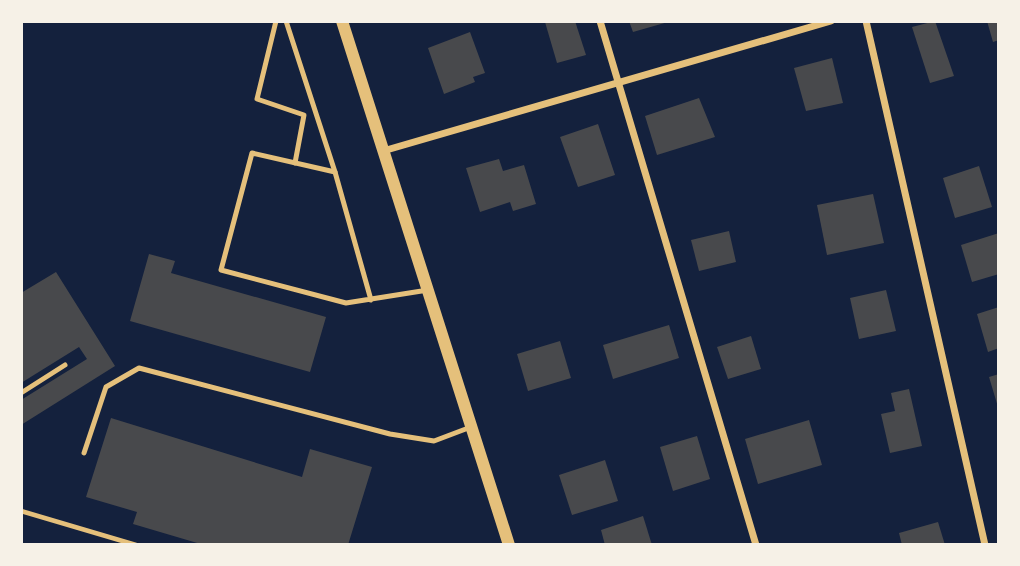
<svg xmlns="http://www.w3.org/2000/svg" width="1020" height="566" font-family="Lato,sans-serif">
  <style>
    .building { fill: #48494c }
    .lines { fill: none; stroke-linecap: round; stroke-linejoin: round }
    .path { stroke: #e5c07b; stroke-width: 4.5 }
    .service { stroke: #e5c07b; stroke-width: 5 }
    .minor { stroke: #e5c07b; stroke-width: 7 }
    .tertiary { stroke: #e5c07b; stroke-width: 12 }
  </style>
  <rect width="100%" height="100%" fill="#14213d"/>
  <g class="building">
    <path d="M575,21l11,34 -29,8 -12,-41z"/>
    <path d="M629,21h39v1l-35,10z"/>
    <path d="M935,21l19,55 -24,7 -18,-56z"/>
    <path d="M987,21h12v19l-6,2z"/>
    <path d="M470,32l15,41 -12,4 2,5 -31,12 -16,-46z"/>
    <path d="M832,58l11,45 -37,8 -12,-43z"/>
    <path d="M699,98l16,39 -58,18 -12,-39z"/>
    <path d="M598,124l17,51 -37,12 -18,-50z"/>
    <path d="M499,159l4,12 21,-6 12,39 -23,7 -3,-9 -30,10 -14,-44z"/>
    <path d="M979,166l13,41 -37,11 -12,-40z"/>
    <path d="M873,194l11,49 -57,12 -10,-50z"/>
    <path d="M729,231l7,31 -37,9 -8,-31z"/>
    <path d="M999,233v41l-27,8 -11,-37z"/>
    <path d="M149,254l26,7 -4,12 155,44 -16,55 -180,-51z"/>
    <path d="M56,272l59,94 -94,59v-25l66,-41 -8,-12 -58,36v-90z"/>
    <path d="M886,290l10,41 -37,8 -9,-41z"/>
    <path d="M999,307v41l-11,4 -11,-38z"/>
    <path d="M669,325l10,33 -66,21 -10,-34z"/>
    <path d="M751,336l10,33 -33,10 -11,-32z"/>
    <path d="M560,341l11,37 -43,13 -11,-37z"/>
    <path d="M999,374v33h-1l-9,-30z"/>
    <path d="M909,389l13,57 -32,7 -9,-39 14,-3 -4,-18z"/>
    <path d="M111,418l191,59 8,-28 62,18 -24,78h-144l-71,-21 4,-12 -51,-15z"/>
    <path d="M809,420l13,45 -64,19 -13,-45z"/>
    <path d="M697,436l13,43 -37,12 -13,-44z"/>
    <path d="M605,460l13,41 -46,14 -13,-40z"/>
    <path d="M643,516l9,29h-47l-4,-15z"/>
    <path d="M938,522l7,23h-43l-3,-12z"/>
  </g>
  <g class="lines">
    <path class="path" d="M21,511l115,34"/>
    <g class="service">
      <path d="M276,21l-19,78 47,16 -9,48"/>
      <path d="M286,21l49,151"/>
      <path d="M371,300l-36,-128 -83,-19 -31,117 125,33 82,-13"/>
      <path d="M21,393l44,-28"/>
      <path d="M84,453l22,-66 33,-19 251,66 44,7 37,-14"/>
    </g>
    <g class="minor">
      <path d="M600,21l156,524"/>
      <path d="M866,21l119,524"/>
      <path d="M383,151l448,-130"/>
    </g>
    <path class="tertiary" d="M342,21l167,524"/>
  </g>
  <rect width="1020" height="566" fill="none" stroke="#f6f1e7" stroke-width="46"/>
</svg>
